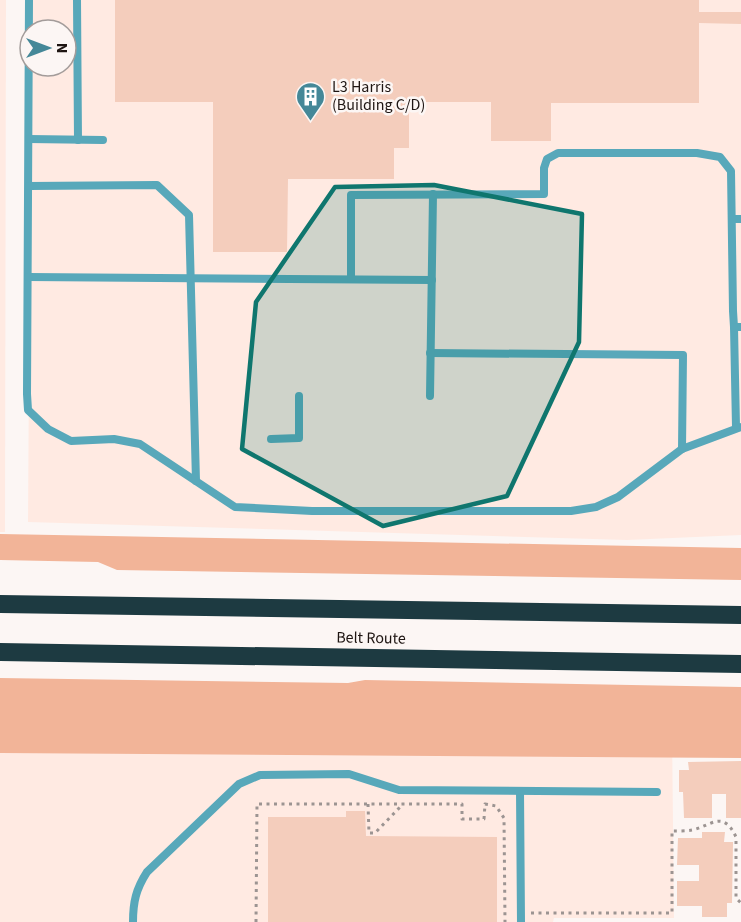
<svg xmlns="http://www.w3.org/2000/svg" width="741" height="922" font-family="'Source Sans 3',sans-serif">
  <style>
    .built { fill: #ffeae2 }
    .green { fill: #f2b498 }
    .building { fill: #f4cdbc }
    .lines { fill: none; stroke-linecap: round; stroke-linejoin: round }
    .path { stroke: #9c9492; stroke-width: 3; stroke-dasharray: 3 4.5; stroke-linecap: butt }
    .lane { stroke: #58a8ba; stroke-width: 8 }
    .highway { stroke: #1d3a41; stroke-width: 18 }
    .marked { fill: #0f766e; fill-opacity: 0.2; stroke: #0f766e; stroke-width: 4.5; stroke-linejoin: round }
    .labels { text-anchor: middle; dominant-baseline: central; stroke-width: 5; stroke-linejoin: round; paint-order: stroke }
    .poi-label { font-size: 16px; fill: #1e1512; stroke: #fcf6f4; text-anchor: start }
    .street-label { font-size: 16px; fill: #1e1512; stroke: #fcf6f4 }
  </style>
  <rect width="100%" height="100%" fill="#fcf6f4"/>
  <g class="built">
    <path d="M0,0h6l-1,532h-5z"/>
    <path d="M31,0h710v535l-114,5 -599,-18 3,-456h35v-36h-35z"/>
    <path d="M672,729l2,189h-120l-1,4h-553v-191z"/>
  </g>
  <g class="green">
    <path d="M0,534l741,14v32l-624,-10 -19,-8 -98,-2z"/>
    <path d="M0,678l348,5 17,-3 376,7v71l-741,-5z"/>
  </g>
  <g class="building">
    <path d="M115,0h584v12h42v12l-42,-1v80h-148v38h-60v-39h-82v46h-15v31h-106l-1,73h-74v-150h-98z"/>
    <path d="M741,761v57h-15v-24h-14v24h-28l-1,-26h-4v-22h10l-1,-8z"/>
    <path d="M346,811h19l1,25 131,1v85h-229v-105h78z"/>
    <path d="M702,832h23l-1,10h9l-1,61h-5v14h-25v-11h-25v-25h22v-16h-22l1,-27h24z"/>
  </g>
  <g class="lines">
    <g class="path">
      <path d="M368,804l1,29h6l28,-29"/>
      <path d="M531,913h141v-82c6,0 14,0 20,-1 19,-4 31,-21 44,7v61l5,5"/>
      <path d="M256,922l1,-118h205v15h22l1,-15 11,2 8,12 1,104"/>
    </g>
    <g class="lane">
      <path d="M29,0l-2,394 1,16 20,19 23,12 43,-2 26,5 95,63 77,4h259l25,-4 22,-10 64,-48 59,-22"/>
      <path d="M77,0l1,140"/>
      <path d="M29,139l74,1"/>
      <path d="M29,186l128,-1 32,30 7,266"/>
      <path d="M732,219h9"/>
      <path d="M28,277l404,3"/>
      <path d="M351,279v-84l193,-1v-26l3,-9 11,-6h139l23,4 11,14 2,140 1,16h7"/>
      <path d="M734,327l2,100"/>
      <path d="M430,353l253,2 -1,94"/>
      <path d="M430,396l3,-202"/>
      <path d="M271,439l28,-1v-42"/>
      <path d="M520,791l1,131"/>
      <path d="M133,922c0,-20 3,-33 14,-50l92,-88 21,-9 89,-1 50,16 258,2"/>
    </g>
    <g class="highway">
      <path d="M0,604l741,11"/>
      <path d="M0,652l741,12"/>
    </g>
  </g>
  <path class="marked" d="M434,185l148,29 -3,128 -72,154 -124,30 -141,-77 14,-147 79,-115z"/>
  <defs>
    <symbol id="building-pin" viewBox="-11 -11 22 30"><path d="M0 17L-7.5 6A9.5 9.5 0 1 1 7.5 6Z" fill="#458898" stroke="#fcf6f4"/><path d="M-4-6H4V6H1V3H-1V6H-4ZM-2.5-4.3h1.7v1.8h-1.7ZM.8-4.3h1.7v1.8H.8ZM-2.5-1h1.7V.8h-1.7ZM.8-1h1.7V.8H.8Z" fill="#fff"/></symbol>
  </defs>
  <g fill-rule="evenodd">
    <use href="#building-pin" x="294" y="80" width="33" height="45"/>
  </g>
  <g class="labels">
    <g class="poi-label">
      <text x="332" y="87">L3 Harris<tspan x="332" dy="18">(Building C/D)</tspan></text>
    </g>
    <g class="street-label">
      <text transform="translate(371 638) rotate(1)">Belt Route</text>
    </g>
  </g>
  <g transform="translate(48 48) rotate(90)"><circle r="28" fill="#fcf6f4" stroke="#a39c9a" stroke-width="1.5"/>
  <path d="M0-4.5L10 22L0 15L-10 22Z" fill="#458898"/>
  <text y="-9" font-size="16" font-weight="bold" text-anchor="middle" fill="#1e1512">N</text>
  </g>
</svg>
